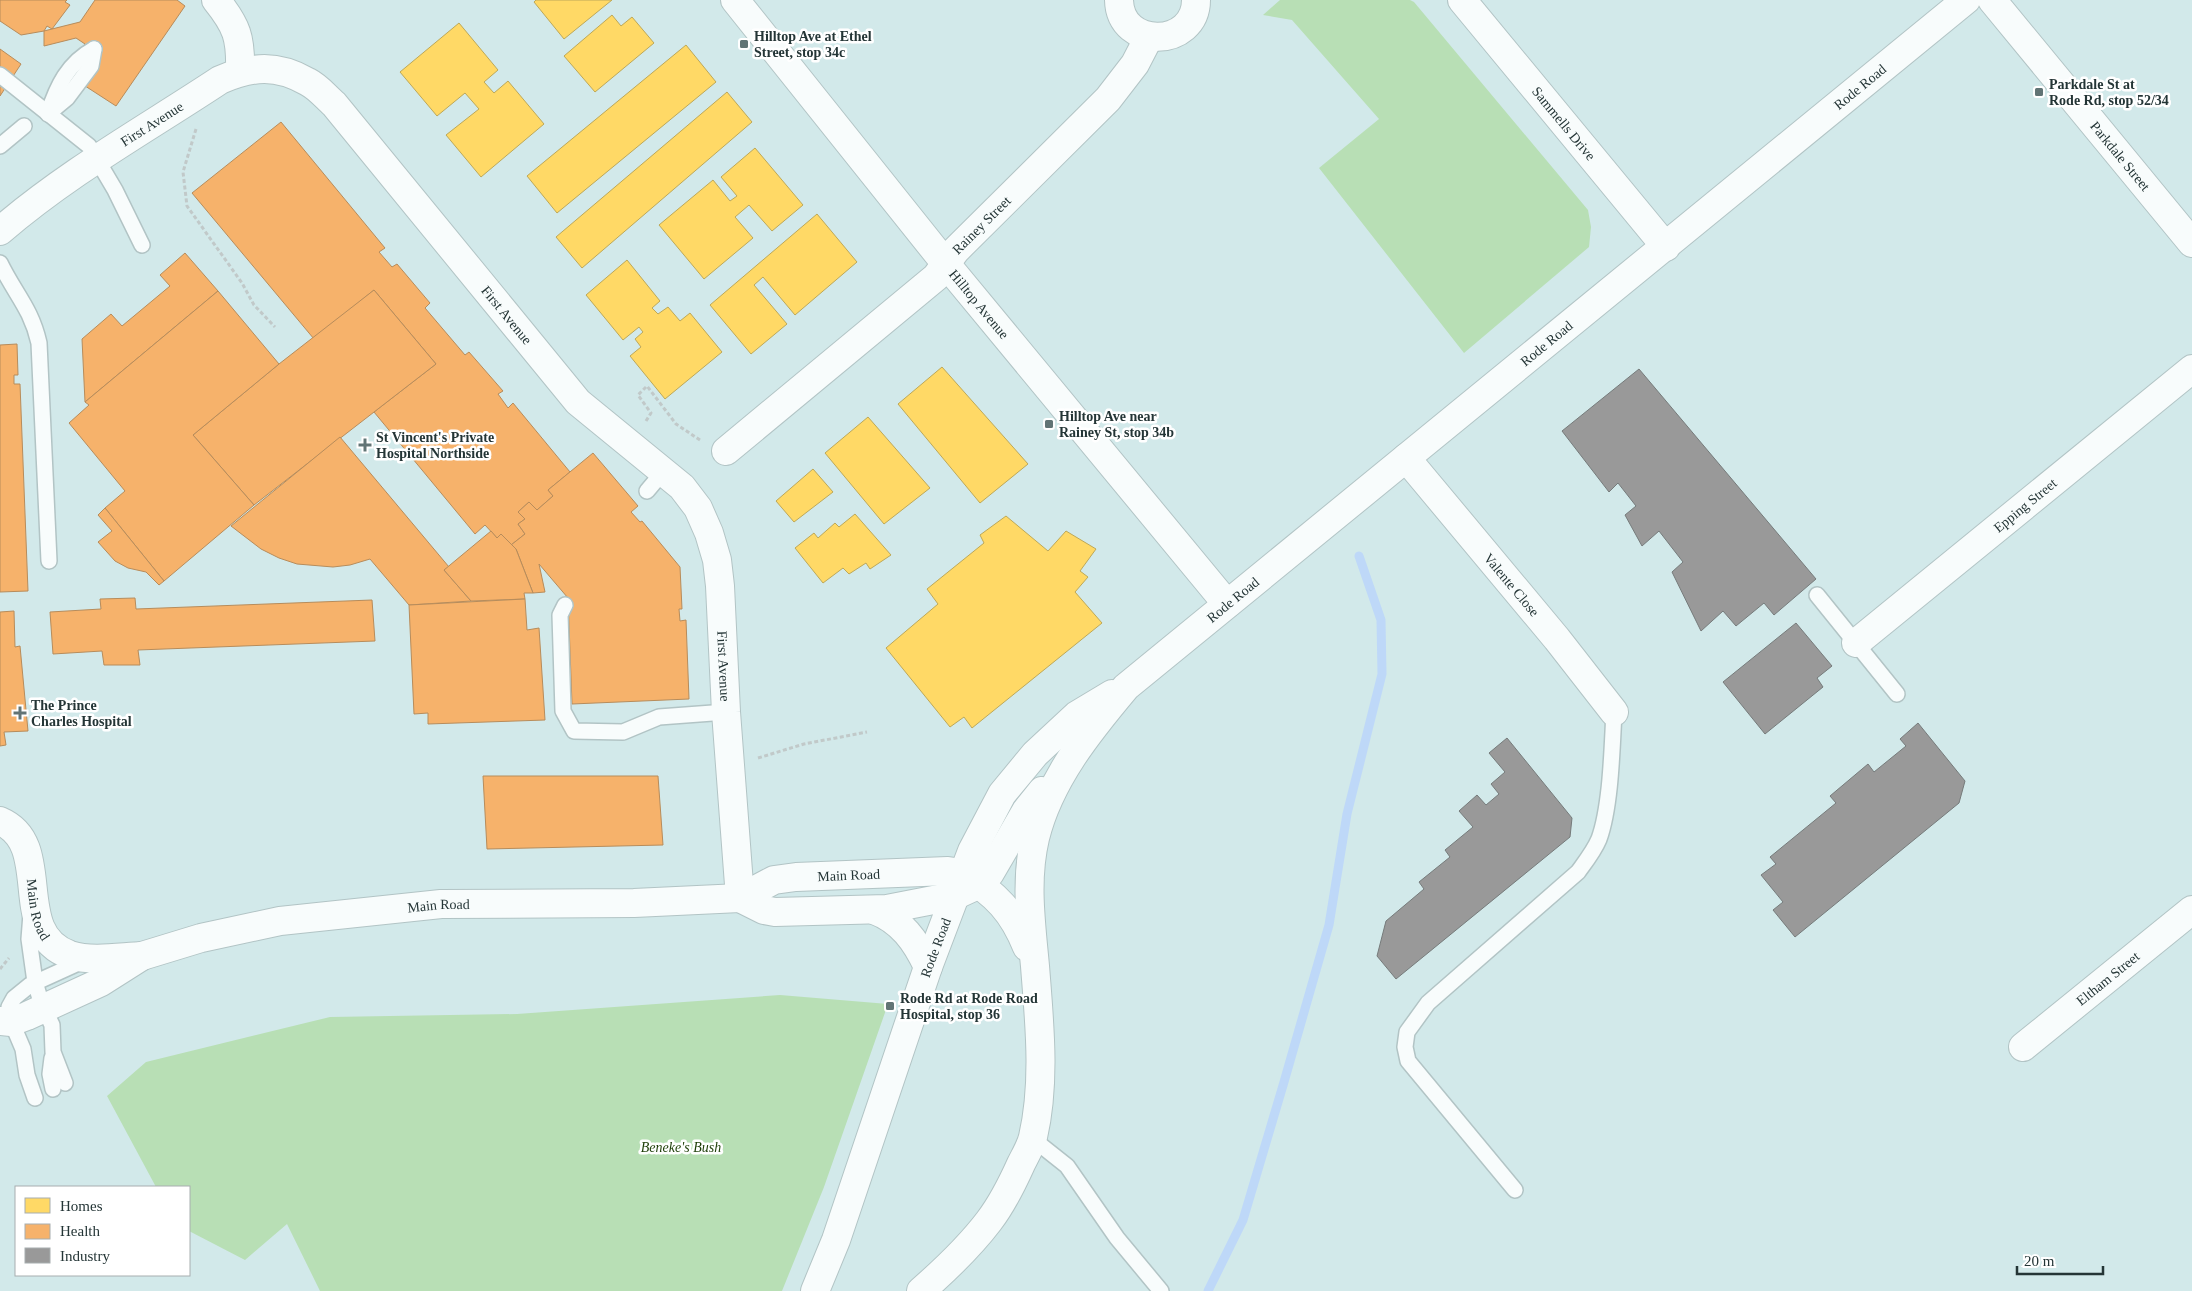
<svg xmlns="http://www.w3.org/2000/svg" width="2192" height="1291" font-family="Georgia,serif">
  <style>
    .green { fill: #b8dfb5 }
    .homes { fill: #ffd966; stroke: #bda858 }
    .health { fill: #f6b26b; stroke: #b78c5b }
    .industry { fill: #999; stroke: #767b7b }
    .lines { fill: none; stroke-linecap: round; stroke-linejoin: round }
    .stream { stroke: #bed8f8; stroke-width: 9 }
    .lane-casing { stroke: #b2c4c5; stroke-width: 18 }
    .street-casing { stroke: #b2c4c5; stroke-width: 30 }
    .secondary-casing { stroke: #b2c4c5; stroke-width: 30 }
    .path { stroke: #c1c9c9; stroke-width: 3; stroke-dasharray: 4 2.5; stroke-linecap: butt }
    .lane { stroke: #f8fcfc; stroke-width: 15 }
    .street { stroke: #f8fcfc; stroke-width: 28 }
    .secondary { stroke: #f8fcfc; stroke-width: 28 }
    .poi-dot { fill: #617475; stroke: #fff; stroke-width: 2 }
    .labels { text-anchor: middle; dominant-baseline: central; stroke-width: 5; stroke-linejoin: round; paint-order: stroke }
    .poi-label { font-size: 14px; font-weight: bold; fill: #243536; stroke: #fff; text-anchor: start }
    .street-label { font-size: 14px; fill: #243536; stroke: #fff }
    .park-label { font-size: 14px; font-style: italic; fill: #1c3d06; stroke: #fff }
  </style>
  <rect width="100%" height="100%" fill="#d2e9ea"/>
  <g class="green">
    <path d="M1280,0h130l4,2 174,208 3,17 -2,20 -125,106 -145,-185 60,-49 -87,-99 -29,-5z"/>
    <path d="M780,995l108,9 -64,183 -42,104h-462l-33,-67 -42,36 -56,-29v-44h-33l-49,-91 39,-34 184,-45 187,-3z"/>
  </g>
  <g class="homes">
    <path d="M536,0h76l-48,39 -30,-37z"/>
    <path d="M612,15l9,11 11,-9 22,26 -59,49 -31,-36z"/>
    <path d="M459,23l39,47 -14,12 10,11 14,-12 36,43 -63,53 -35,-42 33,-26 -14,-16 -28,23 -37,-44z"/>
    <path d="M686,45l30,37 -159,131 -30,-37z"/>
    <path d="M727,92l25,30 -170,146 -26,-31z"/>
    <path d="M755,148l48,57 -31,26 -23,-26 -14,12 18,21 -49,41 -45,-54 54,-45 17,21 7,-5 -16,-19z"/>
    <path d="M817,214l40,48 -62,53 -32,-38 -9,8 33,39 -36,30 -41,-49z"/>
    <path d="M627,260l33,41 -8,7 6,6 10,-7 12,14 10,-8 32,39 -57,47 -35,-43 11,-9 -6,-8 8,-7 -4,-5 -16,13 -37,-45z"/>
    <path d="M942,367l86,97 -48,39 -82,-99z"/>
    <path d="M868,417l62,71 -46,36 -59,-71z"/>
    <path d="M813,469l20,23 -39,30 -18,-21z"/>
    <path d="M855,514l36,41 -21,14 -4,-6 -17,11 -6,-6 -20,15 -28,-35 19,-15 4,5 17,-15 4,4z"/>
    <path d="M1006,516l42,35 18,-20 30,18 -16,22 8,6 -13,15 27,31 -130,105 -8,-11 -14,10 -64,-79 52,-44 -11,-15 57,-46 -4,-8z"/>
  </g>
  <g class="health">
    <path d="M0,0h67l-2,2 5,3 -18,24 -5,-3 -3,5 -23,4 -21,-14z"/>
    <path d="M95,0h82l8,6 -69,100 -54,-35 23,-27 -9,-6 -32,8v-15l36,-9z"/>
    <path d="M0,49l21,15 -21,32z"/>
    <path d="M281,122l104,126 -6,4 13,15 5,-3 33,39 -5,5 40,47 4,-3 34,39 -5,3 10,14 5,-5 57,69 -22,18 5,6 -16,14 -8,-8 -11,10 7,7 -7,5 7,10 -14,11 -10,-11 -4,4 -12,-13 -10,9 -101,-122 62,-48 -62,-74 -60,49 -122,-146z"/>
    <path d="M185,253l33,38 -133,111 -3,-63 29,-25 11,12 48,-40 -10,-11z"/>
    <path d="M374,290l62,74 -182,141 -61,-70 86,-71z"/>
    <path d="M218,291l61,73 -86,71 61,70 -90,76 -59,-73 20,-17 -56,-68 20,-18 -4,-3z"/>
    <path d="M17,344l1,31h-4v9h6l8,207 -28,1v-247z"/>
    <path d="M340,437l109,130 -5,3 27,31 -62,4 -39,-46 -20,6 -17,2 -36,-3 -18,-6 -18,-9 -30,-23z"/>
    <path d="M593,453l45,53 -7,6 9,10 2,-1 38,46 2,42h-3l1,12 6,-1 3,79 -117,5 -4,-106 -29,-34 6,28 -12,1 -17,-44 -5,-4 14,-11 -7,-10 7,-5 -7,-7 11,-10 8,8 16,-14 -5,-6z"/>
    <path d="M105,508l59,73 -5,4 -13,-13 -18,-4 -13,-7 -17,-19 14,-11 -14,-16z"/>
    <path d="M491,531l6,7 4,-4 15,15 17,44h-9l1,6 -54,2 -27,-31z"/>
    <path d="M135,598l1,11 236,-9 3,41 -237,9 2,15h-36l-2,-14 -49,3 -3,-42 51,-3 -1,-10z"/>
    <path d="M525,599l2,31 12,-2 6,92 -117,4v-11l-14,1 -5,-109z"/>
    <path d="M14,611l1,36 5,-1 8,85 -24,1 2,13 -6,1v-134z"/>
    <path d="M483,776h175l5,69 -176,4z"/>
  </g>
  <g class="industry">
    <path d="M1639,369l177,210 -42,36 -10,-12 -28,23 -13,-15 -22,20 -29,-59 11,-10 -24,-31 -17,15 -17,-31 11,-9 -18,-23 -9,9 -47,-61z"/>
    <path d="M1796,623l36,43 -15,12 6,9 -58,47 -42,-52z"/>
    <path d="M1918,723l47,58 -6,22 -164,134 -22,-27 10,-8 -22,-27 15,-11 -6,-7 66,-54 -6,-7 38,-32 6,8 32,-26 -6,-7z"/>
    <path d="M1507,738l65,80 -2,19 -174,142 -19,-23 9,-35 38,-32 -5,-7 31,-25 -5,-7 28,-23 -14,-16 18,-16 9,10 13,-11 -8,-10 14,-12 -16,-19z"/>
  </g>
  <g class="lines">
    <path class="stream" d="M1208,1291l35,-71 41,-138 45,-157 18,-111 35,-140 -1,-54 -22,-64"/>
    <defs>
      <g id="lane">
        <path d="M0,75l89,71 26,44 27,55"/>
        <path d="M49,113l18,-15 24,-32 3,-17"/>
        <path d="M48,114c9,-28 20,-51 46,-65"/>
        <path d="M0,146l24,-20"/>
        <path d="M0,263c15,31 31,45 39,80l10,218"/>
        <path d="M647,491l16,-19"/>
        <path d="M1817,595l80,99"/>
        <path d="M565,605l-5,10 3,96 11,20 49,1 36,-15 67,-5"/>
        <path d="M31,914l-2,25 6,43 6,20 11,23 1,27 12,31"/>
        <path d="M52,1058l-2,16 3,15"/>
        <path d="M35,1098l-8,-23 -4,-26 -14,-33v-9l5,-9 16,-13 55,-25"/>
        <path d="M1033,1139l34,27 50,72 44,53"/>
        <path d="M1515,1190l-107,-129 -3,-14 2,-15 21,-29 150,-131c8,-11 16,-21 21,-33 12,-33 13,-92 15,-127"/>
      </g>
      <g id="street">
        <path d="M216,0c21,26 25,38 24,71"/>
        <path id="s1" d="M735,0l211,264 281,340"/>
        <path d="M1119,0c1,50 77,48 77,0"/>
        <path id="s2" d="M1462,0l204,247"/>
        <path id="s3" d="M1992,0l200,243"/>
        <path id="s4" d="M0,231c67,-58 146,-102 220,-151 32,-14 57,-16 88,2 10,5 18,15 26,22l244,298 104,85 16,21 11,25 8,27 3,26 6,126 14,186"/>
        <path id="s5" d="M726,451l210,-174 20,-27 152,-151 27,-35 14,-27"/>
        <path id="s6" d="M1406,458l151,181 57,73"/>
        <path id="s7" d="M1856,643l336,-274"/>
        <path id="s8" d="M0,821c56,24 8,112 70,134 22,7 49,2 72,1"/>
        <path d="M740,898l24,12 11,2 112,-3 67,-13"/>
        <path d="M874,910c27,10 42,31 54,57"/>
        <path id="s9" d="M0,1021l11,1 16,-6 74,-34 41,-26 59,-18 79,-17 161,-17 193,-1 106,-5 34,-18 22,-3 152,-6 14,2"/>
        <path id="s10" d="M2023,1047l169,-137"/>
      </g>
      <g id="secondary">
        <path d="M963,874c33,20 50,38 64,73"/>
        <path d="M954,896l26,-12 10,-11 36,-62 16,-20"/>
        <path id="s11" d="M815,1291l21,-51 92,-273 44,-116 30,-57 33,-40 42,-39 35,-21"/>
        <path id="s12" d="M921,1291c24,-21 49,-45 68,-70 13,-17 23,-37 32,-57 4,-8 10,-18 12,-27 13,-56 6,-118 2,-171 -4,-43 -10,-86 0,-128 14,-58 54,-107 91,-151l840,-687"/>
      </g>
    </defs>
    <use href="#lane" class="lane-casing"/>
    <use href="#street" class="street-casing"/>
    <use href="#secondary" class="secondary-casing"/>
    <g class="path">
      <path d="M196,129l-13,43 4,34 55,77 12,22 21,22"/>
      <path d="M646,421l5,-8 -13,-18 9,-9 29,38 24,16"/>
      <path d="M758,758l46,-14 63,-12"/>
      <path d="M0,969l9,-11"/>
    </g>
    <use href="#lane" class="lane"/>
    <use href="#street" class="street"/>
    <use href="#secondary" class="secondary"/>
  </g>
  <g class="poi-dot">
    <rect x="739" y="39" width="10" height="10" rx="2.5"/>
    <rect x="2034" y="87" width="10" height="10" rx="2.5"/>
    <rect x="1044" y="419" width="10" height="10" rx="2.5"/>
    <path d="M362.5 437.5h5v5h5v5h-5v5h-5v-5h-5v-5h5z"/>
    <path d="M17.5 705.5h5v5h5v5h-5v5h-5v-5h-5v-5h5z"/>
    <rect x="885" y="1001" width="10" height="10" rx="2.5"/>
  </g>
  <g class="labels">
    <g class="poi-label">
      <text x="754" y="36">Hilltop Ave at Ethel<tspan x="754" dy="16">Street, stop 34c</tspan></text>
      <text x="2049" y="84">Parkdale St at<tspan x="2049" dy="16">Rode Rd, stop 52/34</tspan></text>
      <text x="1059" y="416">Hilltop Ave near<tspan x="1059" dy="16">Rainey St, stop 34b</tspan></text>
      <text x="376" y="437">St Vincent's Private<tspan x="376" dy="16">Hospital Northside</tspan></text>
      <text x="31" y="705">The Prince<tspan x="31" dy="16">Charles Hospital</tspan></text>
      <text x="900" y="998">Rode Rd at Rode Road<tspan x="900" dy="16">Hospital, stop 36</tspan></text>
    </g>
    <g class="street-label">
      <text stroke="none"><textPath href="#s12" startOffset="1619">Rode Road</textPath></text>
      <text stroke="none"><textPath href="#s2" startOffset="160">Sammells Drive</textPath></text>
      <text stroke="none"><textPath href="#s4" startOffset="186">First Avenue</textPath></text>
      <text stroke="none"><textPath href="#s3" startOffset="202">Parkdale Street</textPath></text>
      <text stroke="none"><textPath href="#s5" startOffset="342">Rainey Street</textPath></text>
      <text stroke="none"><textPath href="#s1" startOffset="390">Hilltop Avenue</textPath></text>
      <text stroke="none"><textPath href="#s4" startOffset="666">First Avenue</textPath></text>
      <text stroke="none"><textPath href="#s12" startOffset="1214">Rode Road</textPath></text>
      <text stroke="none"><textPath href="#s7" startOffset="218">Epping Street</textPath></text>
      <text stroke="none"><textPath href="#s6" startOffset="165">Valente Close</textPath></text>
      <text stroke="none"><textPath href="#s12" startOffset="809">Rode Road</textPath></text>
      <text stroke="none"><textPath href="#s4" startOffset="1101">First Avenue</textPath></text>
      <text stroke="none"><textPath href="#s9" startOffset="875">Main Road</textPath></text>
      <text stroke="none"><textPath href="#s9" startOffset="460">Main Road</textPath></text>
      <text stroke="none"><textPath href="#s8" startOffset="101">Main Road</textPath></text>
      <text stroke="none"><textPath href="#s11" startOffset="364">Rode Road</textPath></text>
      <text stroke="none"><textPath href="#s10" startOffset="109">Eltham Street</textPath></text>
    </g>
    <g class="park-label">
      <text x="681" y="1147">Beneke's Bush</text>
    </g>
  </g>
  <rect x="15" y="1186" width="175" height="90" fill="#ffffff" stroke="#a7aeaf"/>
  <rect x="25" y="1198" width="25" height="15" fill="#ffd966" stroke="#a7aeaf"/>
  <text x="60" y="1211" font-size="15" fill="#243536">Homes</text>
  <rect x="25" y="1224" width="25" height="15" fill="#f6b26b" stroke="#a7aeaf"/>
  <text x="60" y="1236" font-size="15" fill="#243536">Health</text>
  <rect x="25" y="1248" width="25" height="15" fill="#999999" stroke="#a7aeaf"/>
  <text x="60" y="1261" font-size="15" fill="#243536">Industry</text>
  <path d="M2017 1266v8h86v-8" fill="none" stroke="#243536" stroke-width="2.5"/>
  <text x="2024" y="1266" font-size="15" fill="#243536" stroke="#ffffff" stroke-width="4" paint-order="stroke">20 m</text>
</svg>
